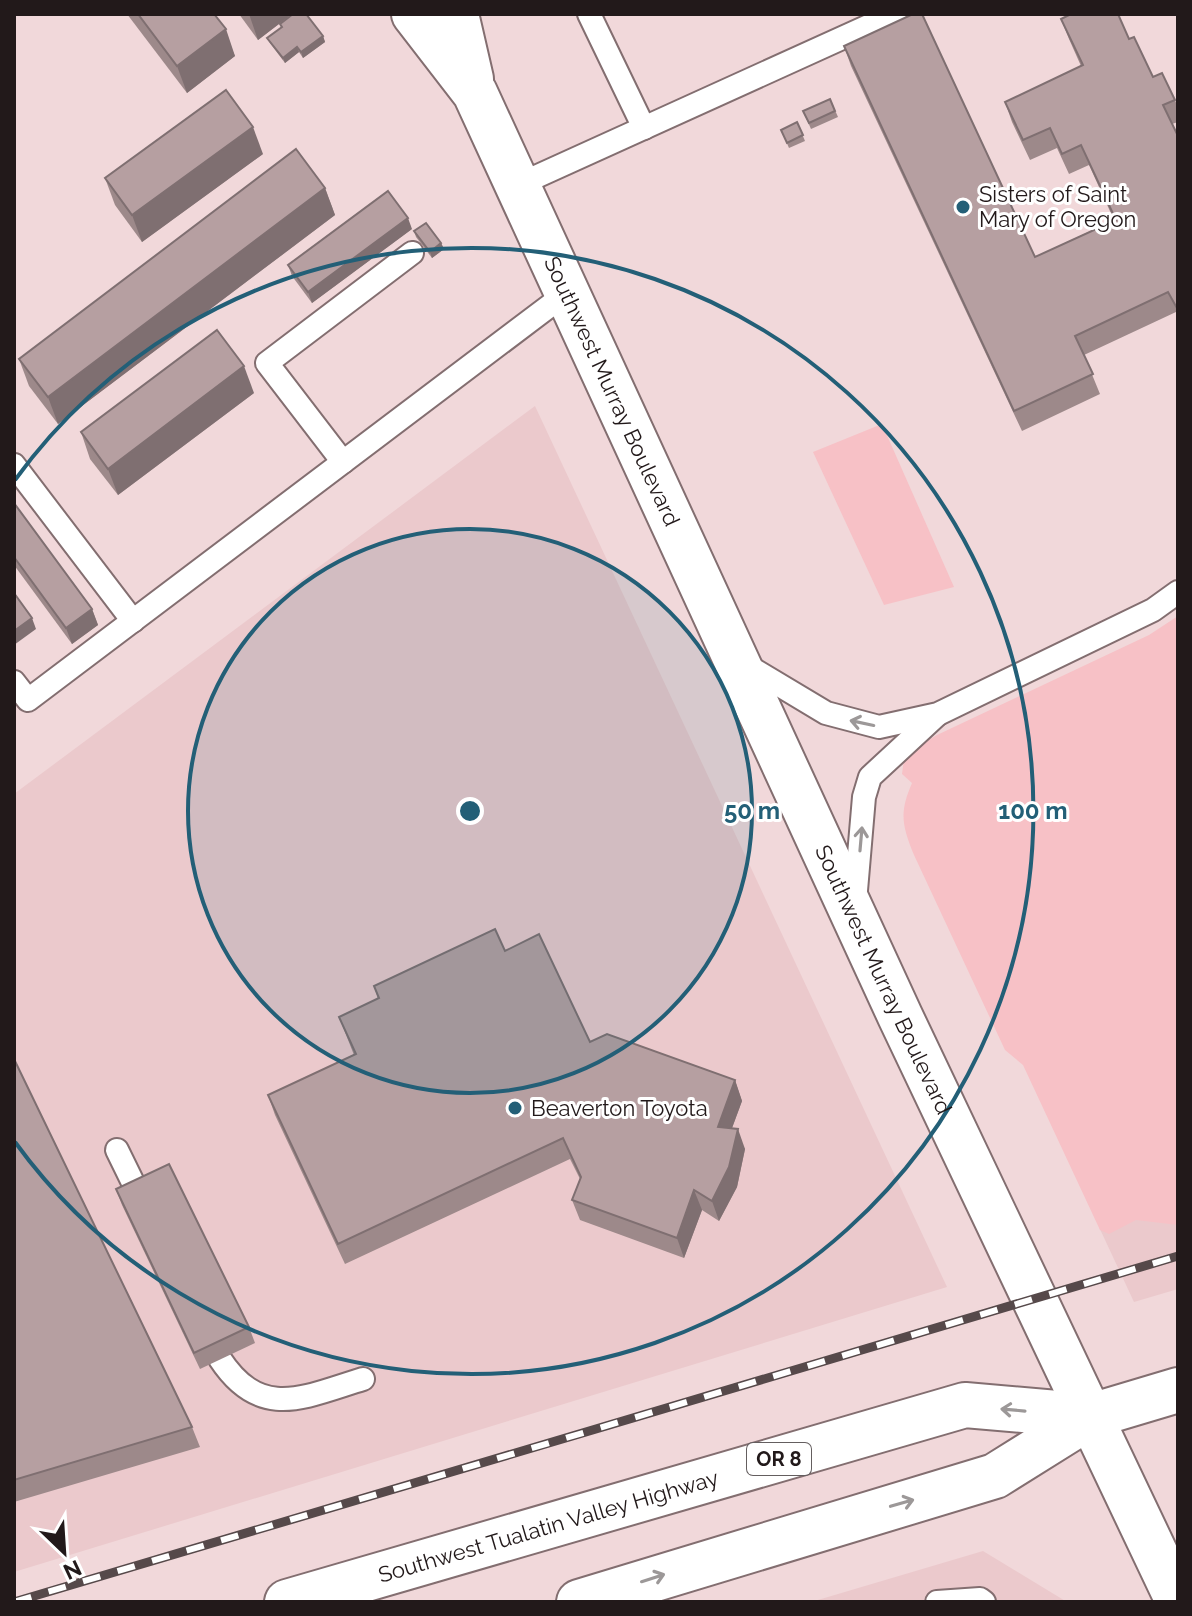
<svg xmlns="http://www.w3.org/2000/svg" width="1192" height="1616" font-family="Raleway,sans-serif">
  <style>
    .built { fill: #ebc9cc }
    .green { fill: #f7c1c6 }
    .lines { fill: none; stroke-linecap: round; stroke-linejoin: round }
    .service-casing { stroke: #836e70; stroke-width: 26 }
    .primary-casing { stroke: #836e70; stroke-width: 48 }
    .service { stroke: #fff; stroke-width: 22 }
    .primary { stroke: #fff; stroke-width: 44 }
    .rail-casing { stroke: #56494a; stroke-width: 9 }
    .rail { stroke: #fff; stroke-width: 6; stroke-dasharray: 18; stroke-linecap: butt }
    .wall { fill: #9d898a }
    .shaded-wall { fill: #7f6f71 }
    .building { fill: #b69fa1; stroke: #7f6f71; stroke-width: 2 }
    .oneway { stroke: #9c9898 }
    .ring { fill: none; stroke: #235f77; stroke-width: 4 }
    .poi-dot { fill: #235f77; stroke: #fff; stroke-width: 3 }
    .labels { text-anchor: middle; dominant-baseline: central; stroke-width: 6; stroke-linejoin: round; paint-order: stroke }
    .shield { fill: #fff; stroke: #645e5f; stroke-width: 2 }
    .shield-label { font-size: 20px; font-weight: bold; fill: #22191a }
    .poi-label { font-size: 22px; fill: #22191a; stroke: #fff; text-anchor: start }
    .street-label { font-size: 22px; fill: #22191a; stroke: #fff }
    .centre { fill: #235f77; stroke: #fff; stroke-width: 4 }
    .ring-label { font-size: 24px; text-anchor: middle; font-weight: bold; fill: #235f77; stroke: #fff; stroke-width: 6; stroke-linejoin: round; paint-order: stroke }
  </style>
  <rect width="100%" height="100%" fill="#f1d8da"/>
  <g class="built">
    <path d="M535,406l412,881 -933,285v-778z"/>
    <path d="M1178,1203v86l-44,13 -35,-75z"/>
    <path d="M983,1551l84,51h-256z"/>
  </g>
  <g class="green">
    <path d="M882,424l72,163 -70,18 -71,-153z"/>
    <path d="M1178,616v609l-42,-5 -27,14 -9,-4 -77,-165 -18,-15 -91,-195c-12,-30 -15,-42 -2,-72l-10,-9 2,-15 11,-11 22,-13 212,-100z"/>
  </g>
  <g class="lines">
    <defs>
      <g id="service">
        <path d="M589,14l55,114"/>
        <path d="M518,185l377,-171"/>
        <path d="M343,462l-76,-99 145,-110"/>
        <path d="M14,465l119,156"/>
        <path d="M746,665l80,48 53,14 59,-13 215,-104 25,-18"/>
        <path d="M14,682l14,18 540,-408"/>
        <path d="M855,902l9,-105 6,-20 67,-62"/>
        <path d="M117,1150l23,47"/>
        <path d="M220,1359c41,62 84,38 143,20"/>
        <path d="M937,1602l43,-3 4,3"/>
      </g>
      <g id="primary">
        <path id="s1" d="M414,14l61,79 425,923 278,585"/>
        <path d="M456,14l15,65"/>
        <path id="s2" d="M287,1602l678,-197 126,11"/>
        <path d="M579,1602l416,-126 96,-60 87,-26"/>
      </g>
    </defs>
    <use href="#service" class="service-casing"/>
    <use href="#primary" class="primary-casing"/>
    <use href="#service" class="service"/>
    <use href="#primary" class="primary"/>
    <defs>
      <path id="rail" d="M14,1602l1164,-346"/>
    </defs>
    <use href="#rail" class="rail-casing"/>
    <use href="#rail" class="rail"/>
  </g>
  <g class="wall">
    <path d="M127,14h87l21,42 -48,37z"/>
    <path d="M239,14h53l-34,26z"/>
    <path d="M1061,19l68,20 24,38 22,23 3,8v14l-6,2 6,12v181l-2,-5 -92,43 16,39 -78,37 -171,-365 -7,-20 191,211 79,-37 -25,-55 -20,9 -12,-26 -27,12 -18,-38 -7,-20 76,-36 -12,-27z"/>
    <path d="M280,24l43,12 2,6 -22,16 -4,-6 -14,11 -15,-20 -3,-5 14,-10z"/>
    <path d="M830,99l8,18 -27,12 -8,-18z"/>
    <path d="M797,122l8,19 -16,7 -8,-18z"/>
    <path d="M263,154l-121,88 -27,-37 -10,-27z"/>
    <path d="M325,188l10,27 -277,209 -29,-38 -10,-27z"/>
    <path d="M412,229l-100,74 -20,-27 -4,-11z"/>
    <path d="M414,231l27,12 3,6 -12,9 -16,-21z"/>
    <path d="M254,393l-136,102 -28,-36 -9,-27z"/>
    <path d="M14,503l78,106 6,16 -26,19 -58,-79z"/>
    <path d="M505,951l85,91 145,38 7,21 -10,27 13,21 -8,38 -18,34 -17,-11 -18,48 -104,-38 -8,-20 8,-21 -10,-20 -225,105 -70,-149 -7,-20 86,-40 -15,-38 39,-18 -4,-13z"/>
    <path d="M14,1059l178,368 8,20 -186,55z"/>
    <path d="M116,1189l133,138 6,16 -55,26 -78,-164z"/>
  </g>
  <g class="shaded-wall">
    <path d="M249,14h43l-34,26z"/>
    <path d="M226,29l9,27 -48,37 -10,-27z"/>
    <path d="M323,36l2,6 -22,16 -2,-6z"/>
    <path d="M297,47l2,5 -14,11 -2,-5z"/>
    <path d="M253,127l10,27 -121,88 -10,-27z"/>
    <path d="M325,188l10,27 -277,209 -10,-27z"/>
    <path d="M408,218l4,11 -100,74 -4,-11z"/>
    <path d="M441,243l3,6 -12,9 -2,-6z"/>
    <path d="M244,366l10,27 -136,102 -10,-26z"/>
    <path d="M92,609l6,16 -26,19 -6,-16z"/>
    <path d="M32,618l4,11 -22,16v-14z"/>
    <path d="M735,1080l7,21 -17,46 -7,-20z"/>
    <path d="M738,1129l7,20 -8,38 -18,34 -7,-20z"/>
    <path d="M694,1190l8,20 -18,48 -7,-20z"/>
  </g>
  <g class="building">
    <path d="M138,14h76l12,15 -49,37z"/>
    <path d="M293,14h13l17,22 -22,16 -4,-5 -14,11 -16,-20 15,-11 -2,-3z"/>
    <path d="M913,14h9l113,243 81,-37 -35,-75 -19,9 -12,-26 -27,12 -18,-38 78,-37 -22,-46 10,-5h47l11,25 5,-2 19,40 9,-4 13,27 -12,5 15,31v174l-10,-18 -93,44 18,38 -79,37 -170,-365z"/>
    <path d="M226,90l27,37 -121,88 -27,-37z"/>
    <path d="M830,99l5,12 -26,12 -6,-12z"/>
    <path d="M797,122l6,13 -16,8 -6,-13z"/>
    <path d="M296,149l29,39 -277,209 -29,-38z"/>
    <path d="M388,191l20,27 -100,74 -20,-27z"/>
    <path d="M426,223l15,20 -11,9 -16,-21z"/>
    <path d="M217,330l27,36 -136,103 -27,-37z"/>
    <path d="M14,503l78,106 -26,19 -52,-71z"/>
    <path d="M14,593l18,25 -18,13z"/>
    <path d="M495,929l10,22 34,-17 51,108 17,-8 128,46 -17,47 20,2 -9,38 -17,34 -18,-11 -17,48 -105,-38 9,-23 -18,-39 -225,106 -70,-149 88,-41 -17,-37 40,-19 -5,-12z"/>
    <path d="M14,1059l178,368 -178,53z"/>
    <path d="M169,1164l80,163 -55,26 -78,-164z"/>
  </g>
  <defs><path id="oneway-shaft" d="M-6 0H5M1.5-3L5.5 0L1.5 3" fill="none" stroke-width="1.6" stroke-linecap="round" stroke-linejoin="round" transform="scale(2)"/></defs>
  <g class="oneway">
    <use href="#oneway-shaft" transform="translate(862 723) rotate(-168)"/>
    <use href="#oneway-shaft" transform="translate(861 839) rotate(-85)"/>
    <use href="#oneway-shaft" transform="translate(1013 1410) rotate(-175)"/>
    <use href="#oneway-shaft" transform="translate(902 1503) rotate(-16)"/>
    <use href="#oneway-shaft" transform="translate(653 1578) rotate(-18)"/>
  </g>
  <circle cx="470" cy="811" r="282" fill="#235f77" fill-opacity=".12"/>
  <g class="ring">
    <circle cx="470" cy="811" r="282"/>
    <path d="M15 480A563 563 0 1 1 15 1142"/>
  </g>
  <g class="poi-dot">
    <circle cx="963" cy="207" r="8"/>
    <circle cx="515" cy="1108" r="8"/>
  </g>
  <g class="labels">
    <rect class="shield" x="747" y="1443" width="64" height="32" rx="6"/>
    <g class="shield-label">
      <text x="779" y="1459">OR 8</text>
    </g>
    <g class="poi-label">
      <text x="979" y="194">Sisters of Saint<tspan x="979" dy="25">Mary of Oregon</tspan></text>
      <text x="531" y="1108">Beaverton Toyota</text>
    </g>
    <g class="street-label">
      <text stroke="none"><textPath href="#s1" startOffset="428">Southwest Murray Boulevard</textPath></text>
      <text stroke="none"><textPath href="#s1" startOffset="1076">Southwest Murray Boulevard</textPath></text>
      <text stroke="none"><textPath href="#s2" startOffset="272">Southwest Tualatin Valley Highway</textPath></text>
    </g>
  </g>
  <circle cx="470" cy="811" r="12" class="centre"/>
  <g class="ring-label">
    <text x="752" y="819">50 m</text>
    <text x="1033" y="819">100 m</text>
  </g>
  <rect width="1192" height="1616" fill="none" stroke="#22191a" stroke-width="32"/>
  <g transform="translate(64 1552) rotate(155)" stroke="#ffffff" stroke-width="6" paint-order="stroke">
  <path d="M0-6L14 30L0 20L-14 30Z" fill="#22191a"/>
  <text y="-12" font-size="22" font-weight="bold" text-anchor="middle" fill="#22191a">N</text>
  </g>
</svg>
